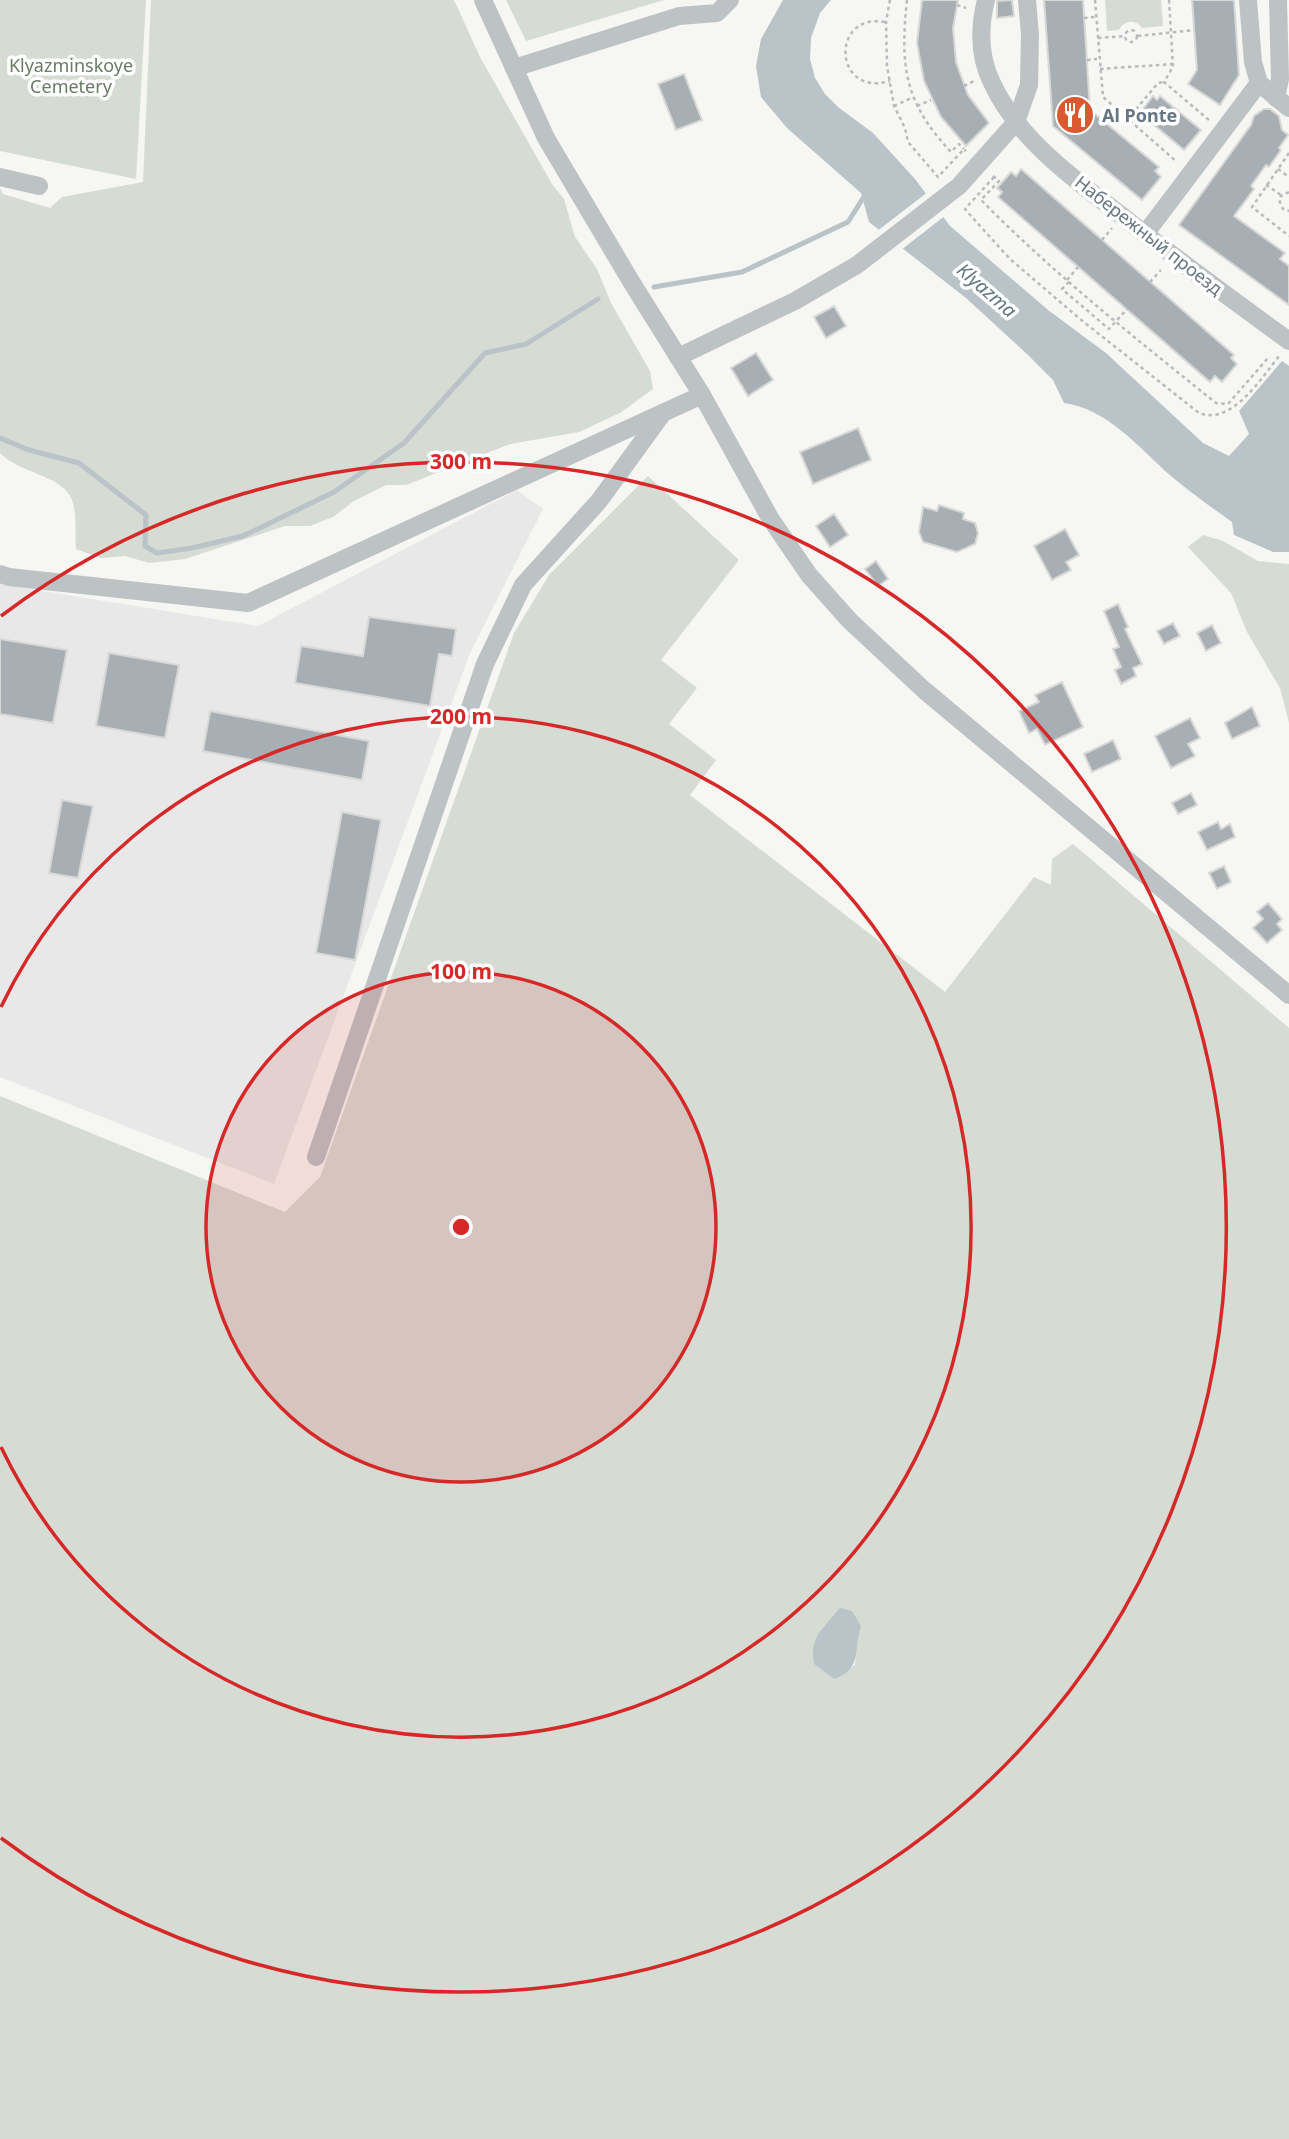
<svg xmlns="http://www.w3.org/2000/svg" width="1289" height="2139" font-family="'Noto Sans',sans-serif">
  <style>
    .built { fill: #e7e8e7 }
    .green { fill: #d6dbd3; fill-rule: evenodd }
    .water { fill: #b9c3c8 }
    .pier { fill: #f6f6f3 }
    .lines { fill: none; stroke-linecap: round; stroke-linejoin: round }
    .stream { stroke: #b9c3c8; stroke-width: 5 }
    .building { fill: #a7afb4; stroke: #d8d8d6; stroke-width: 2 }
    .path { stroke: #b8bbbd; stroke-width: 2.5; stroke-dasharray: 3.5 3.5; stroke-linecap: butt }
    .minor { stroke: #bdc2c5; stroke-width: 18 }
    .ring { fill: none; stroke: #d62828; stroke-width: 3.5 }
    .labels { text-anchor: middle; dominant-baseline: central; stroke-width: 7; stroke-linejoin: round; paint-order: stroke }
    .park-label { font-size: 18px; fill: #697a65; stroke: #fff }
    .poi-label { font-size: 18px; font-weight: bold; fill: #677683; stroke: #fff; text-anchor: start }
    .street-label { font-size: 18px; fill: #677683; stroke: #fff }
    .water-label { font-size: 19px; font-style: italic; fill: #63777f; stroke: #fff }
    .centre { fill: #d62828; stroke: #fff; stroke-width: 3.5 }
    .ring-label { font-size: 21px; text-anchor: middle; font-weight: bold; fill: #d62828; stroke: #fff; stroke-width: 7; stroke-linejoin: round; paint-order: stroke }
  </style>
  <rect width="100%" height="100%" fill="#f6f6f3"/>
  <path class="built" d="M517,490l26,19 -73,144 -196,531 -274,-107v-493l258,42z"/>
  <g class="green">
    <path d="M0,0h146l-10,179 -136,-28z"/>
    <path d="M151,0h303l26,57 72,127 12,15 11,38 22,32 14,34 39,68 3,18 -33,24 -41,19 -69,12 -104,41h-20l-32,16 -21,16 -23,9h-25l-100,33 -36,4 -24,-7 -24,2 -25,-9c-1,-15 1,-35 -4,-49 -9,-25 -54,-27 -72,-47v-265l3,6 47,14 12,-11 81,-15z"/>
    <path d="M506,0h158l-138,41z"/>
    <path d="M1105,0h56l2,26 -21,2c-6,-9 -18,-8 -23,2l-12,1z"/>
    <path d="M648,476l91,84 -78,100 36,28 -28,36 47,36 -26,35 255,197 89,-115 17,8 1,-26 21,-15 216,184v1111h-1289v-1043l285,116 35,-35 194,-544 35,-58zM832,1618l28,7 -3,14 -2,26 -21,14 -20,-15c-3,-20 4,-33 18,-46z"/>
    <path d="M1203,535l20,6 35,20 31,3v159l-9,-35 -33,-56 -16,-39 -43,-46z"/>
  </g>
  <g class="water">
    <path d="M783,0h48l-11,13 -9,25 -1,21 5,19 10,16 13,13 35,26 42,46 35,47 98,84 58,43 97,90 26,13 20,-22 -10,-23 43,-50 7,5v186h-16l-39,-17 -2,-13c-21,-15 -42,-30 -61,-46 -32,-28 -63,-67 -107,-73l-11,-23 -26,-26 -61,-56 -97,-76 -8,-29 -74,-65 -26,-31 -5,-31 5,-27z"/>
    <path d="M840,1608l12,3 9,15c-8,24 2,43 -27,53l-20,-15c-5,-28 10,-36 26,-56z"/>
  </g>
  <path class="pier" d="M929,191l17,24 -45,35 -25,-18z"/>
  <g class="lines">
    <g class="stream">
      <path d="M654,287l88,-15 106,-50 17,-27"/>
      <path d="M0,438l29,12 50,13 67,52 -1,31 12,7 35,-5 51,-12 91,-44 70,-49 81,-90 41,-9 72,-45"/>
    </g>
  </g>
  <g class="building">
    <path d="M922,0h36l-5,28 3,34 12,33 21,28 -23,23 -25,-29 -17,-36 -7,-38z"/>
    <path d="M1012,0l2,16 -17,2v-17z"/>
    <path d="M1044,0h39l7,110 69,57 -4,4 6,6 -19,23 -89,-74z"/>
    <path d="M1192,0h42l5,75 -19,30 -32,-21 9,-14z"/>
    <path d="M684,74l18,46 -26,10 -18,-46z"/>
    <path d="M1153,96l4,4 3,-4 41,34 -17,20 -44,-37z"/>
    <path d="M1264,109h6l9,7 3,14 6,5 -9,13 2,2 -12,17 -3,-2 -15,21 3,3 -20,27 51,37 -5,6 9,7v39l-110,-80 72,-100 3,-9z"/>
    <path d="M1021,169l213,186 -3,3 6,6 -15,18 -7,-6 -5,6 -212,-185 4,-5 -5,-4 14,-16 5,4z"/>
    <path d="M834,306l12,20 -20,12 -12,-21z"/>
    <path d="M756,353l17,27 -25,16 -17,-28z"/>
    <path d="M858,428l13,32 -58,24 -13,-32z"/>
    <path d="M939,505l25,8 -1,6 12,4 3,10 -3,11 -18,8 -34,-10 -4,-10 4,-25 14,4z"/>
    <path d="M834,514l14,21 -18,12 -14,-21z"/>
    <path d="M1065,529l14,26 -13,7 5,8 -19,10 -18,-34z"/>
    <path d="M876,561l12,18 -10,7 -13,-17z"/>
    <path d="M1118,604l10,23 -3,2 17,35 -9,4 3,8 -15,8 -6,-14 6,-3 -8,-18 6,-2 -15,-36z"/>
    <path d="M369,617l87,12 -4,27 -13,-2 -9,52 -135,-23 6,-37 62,10z"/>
    <path d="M1173,623l7,13 -16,8 -7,-13z"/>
    <path d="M1212,625l9,18 -15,8 -9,-18z"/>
    <path d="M0,639l67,11 -14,73 -53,-9z"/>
    <path d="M109,653l70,12 -14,73 -69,-12z"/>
    <path d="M1062,682l21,45 -38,18 -8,-16 -8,4 -10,-22 20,-9 -4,-7z"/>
    <path d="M1252,707l8,19 -28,13 -7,-16z"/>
    <path d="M210,711l159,30 -7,39 -159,-29z"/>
    <path d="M1190,718l10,20 -12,6 7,12 -24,12 -16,-32z"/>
    <path d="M1113,740l8,19 -29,13 -8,-18z"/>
    <path d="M1191,793l6,12 -19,9 -6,-11z"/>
    <path d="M62,800l31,6 -15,72 -29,-5z"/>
    <path d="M342,812l39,8 -26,140 -39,-7z"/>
    <path d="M1218,822l3,7 9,-5 5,13 -28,13 -9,-18z"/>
    <path d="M1224,866l7,16 -14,7 -8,-16z"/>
    <path d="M1268,903l14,16 -5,5 5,6 -15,13 -14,-15 10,-9 -6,-7z"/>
  </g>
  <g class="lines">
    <g class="path">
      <path d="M890,0l-4,22 1,44 7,40 11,22 3,14 30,35 26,-28 2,2"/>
      <path d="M907,0c-7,66 -3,102 44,152l8,-8 5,5"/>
      <path d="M1095,0l8,97 74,65"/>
      <path d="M1169,0l4,67 -9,15 45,38"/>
      <path d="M957,5l9,3"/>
      <path d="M1084,18l11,-1"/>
      <path d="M885,22c-55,-10 -52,76 5,59"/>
      <circle cx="1131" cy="36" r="6"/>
      <path d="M1138,36l56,-6"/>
      <path d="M1098,38l27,-2"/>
      <path d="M1087,60l10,-1"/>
      <path d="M1100,69l73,-5"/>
      <path d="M964,86l10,-5"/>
      <path d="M894,106l19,-9"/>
      <path d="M917,106l14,-6"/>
      <path d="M1127,120l31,-37 5,-1"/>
      <path d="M1289,153l-37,54 37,29"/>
      <path d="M1278,169l11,8"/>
      <path d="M993,176l6,5 -18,19c73,74 154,138 235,203l12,1 40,-46"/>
      <path d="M994,177l-29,32 6,7 39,43 70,60 119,94c33,13 63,-36 81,-58"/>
      <path d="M1266,185l15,10"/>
      <path d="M1289,192l-8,4 -2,4 4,9 6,2"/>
      <path d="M1102,240l10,-12"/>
      <path d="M1067,280l11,-13"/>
      <path d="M1069,282l-7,7 47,40 18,-20"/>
      <path d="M1150,282l11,-12"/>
    </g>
    <g class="minor">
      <path d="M483,0l63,138 86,145 70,112 68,123 39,57 41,46 74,69 365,305"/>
      <path d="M986,0c-7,28 -7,57 6,83 27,58 85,98 134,136 53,42 108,82 163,122"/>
      <path d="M1248,0l5,62 6,21 30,25"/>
      <path d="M514,68l165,-52 38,-3 13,-13"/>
      <path d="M1276,98l4,-19 -2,-79"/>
      <path d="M0,177l39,9"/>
      <path d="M1145,234l114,-151"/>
      <path d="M678,357l117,-56 62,-36 102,-79 57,-64 13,-37 1,-50 -3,-35"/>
      <path d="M0,574l9,3 239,26 454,-208"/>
      <path d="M316,1157l169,-493 38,-79 76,-84 64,-88"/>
    </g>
  </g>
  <circle cx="461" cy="1227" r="255" fill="#d62828" fill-opacity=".12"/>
  <g class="ring">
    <circle cx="461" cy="1227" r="255"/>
    <path d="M1 1007A510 510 0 1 1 1 1447"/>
    <path d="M1 616A765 765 0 1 1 1 1838"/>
  </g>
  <defs>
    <symbol id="restaurant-disc" viewBox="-11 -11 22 22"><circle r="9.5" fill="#da5930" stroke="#fff"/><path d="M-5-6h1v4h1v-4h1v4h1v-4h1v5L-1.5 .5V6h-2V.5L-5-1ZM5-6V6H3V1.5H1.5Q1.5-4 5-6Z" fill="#fff"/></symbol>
  </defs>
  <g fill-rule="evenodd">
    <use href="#restaurant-disc" x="1053" y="93" width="44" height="44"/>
  </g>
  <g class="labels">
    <g class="park-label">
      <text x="71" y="65">Klyazminskoye<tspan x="71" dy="21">Cemetery</tspan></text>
    </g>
    <g class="poi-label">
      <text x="1102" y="115">Al Ponte</text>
    </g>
    <g class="street-label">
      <text transform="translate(1149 235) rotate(38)">Набережный проезд</text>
    </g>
    <g class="water-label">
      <text transform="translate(987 290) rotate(41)">Klyazma</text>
    </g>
  </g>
  <circle cx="461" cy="1227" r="10" class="centre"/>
  <g class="ring-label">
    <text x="461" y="469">300 m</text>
    <text x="461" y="724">200 m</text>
    <text x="461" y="979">100 m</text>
  </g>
</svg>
